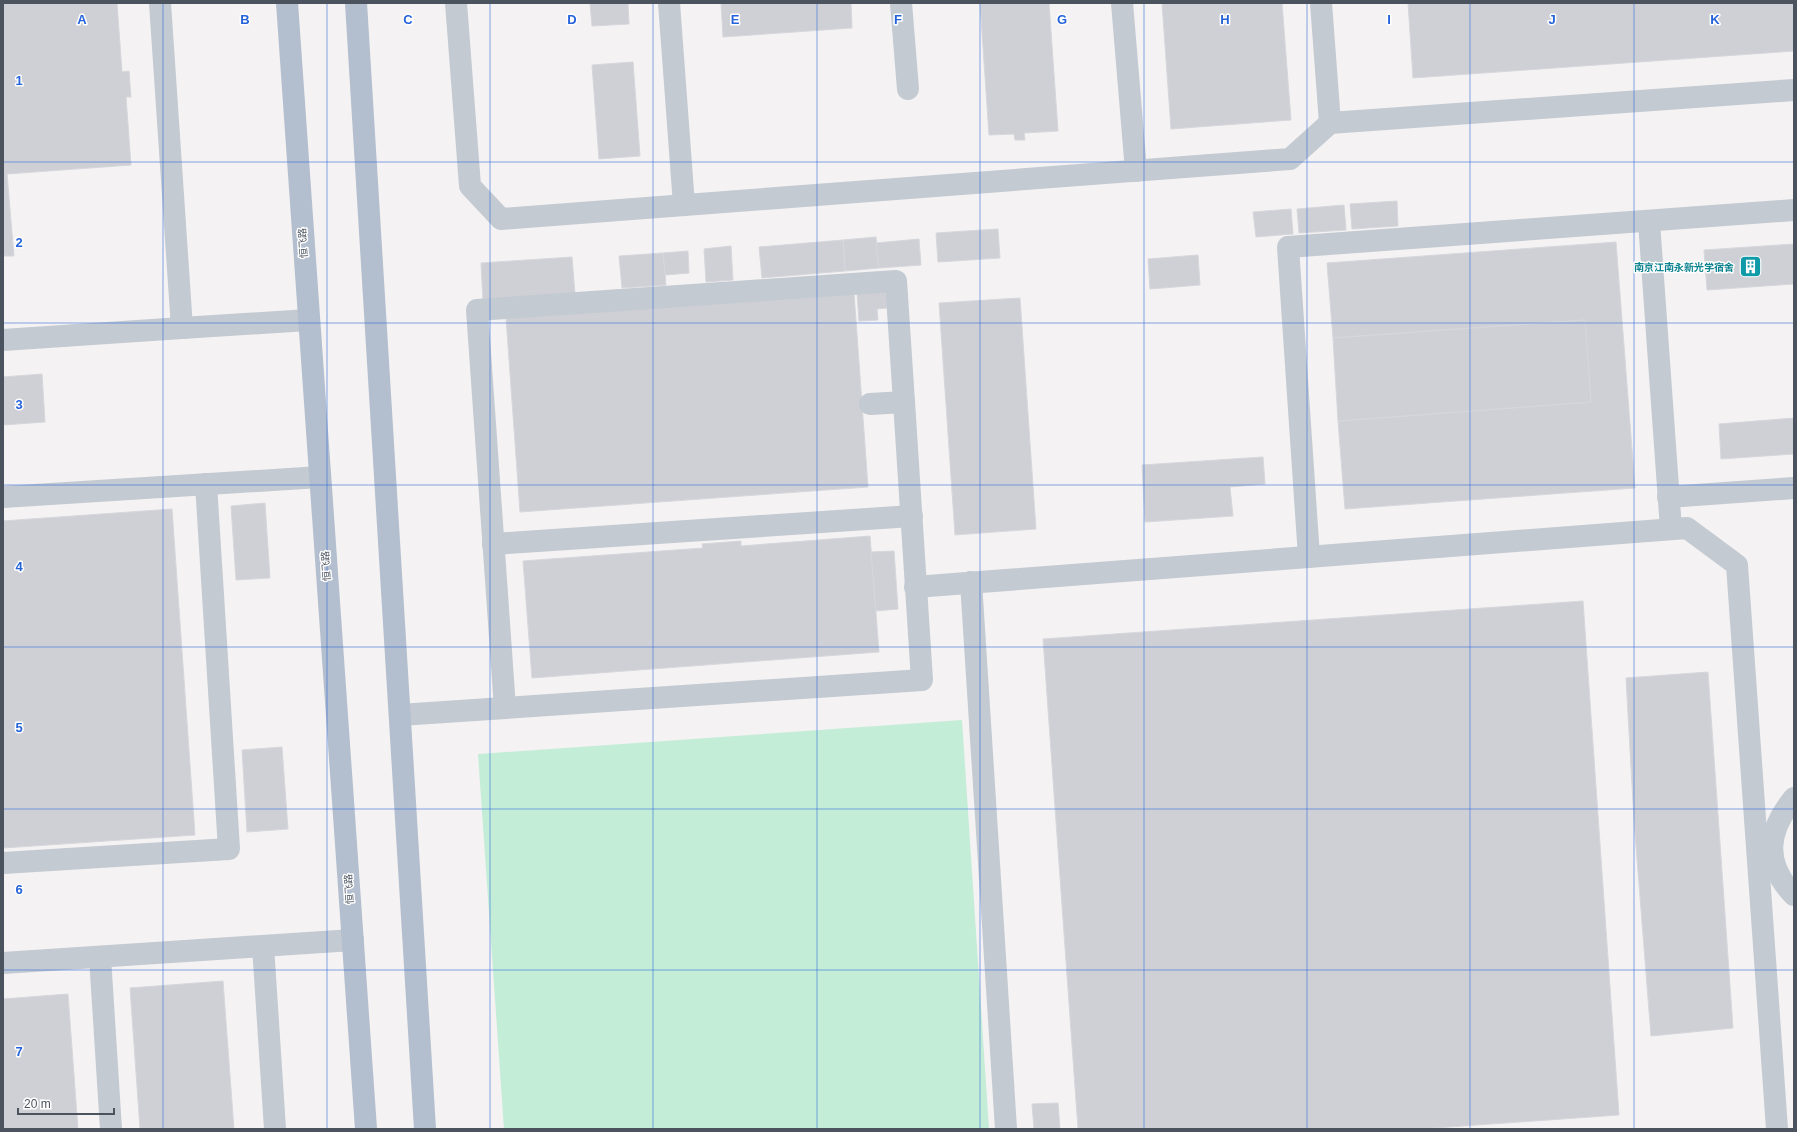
<svg xmlns="http://www.w3.org/2000/svg" width="1797" height="1132" font-family="Helvetica,'Noto Sans SC',sans-serif">
  <style>
    .green { fill: #c4edd8 }
    .building { fill: #cfd0d5; stroke: #d6d7dc }
    .lines { fill: none; stroke-linecap: round; stroke-linejoin: round }
    .minor { stroke: #c3cad2; stroke-width: 22 }
    .major { stroke: #b3bece; stroke-width: 22 }
    .grid { fill: none; stroke: #2563da; stroke-width: 1; stroke-opacity: 0.55 }
    .labels { text-anchor: middle; dominant-baseline: central; stroke-width: 3; stroke-linejoin: round; paint-order: stroke }
    .street-label { font-size: 10px; fill: #4a535e; stroke: #fff }
    .culture-label { font-size: 10px; font-weight: bold; fill: #0d838f; stroke: #fff; text-anchor: end }
    .grid-label { font-size: 13px; text-anchor: middle; font-weight: bold; fill: #2563da; stroke: #fff; stroke-width: 3; stroke-linejoin: round; paint-order: stroke }
  </style>
  <rect width="100%" height="100%" fill="#f4f2f2"/>
  <path class="green" d="M962,720l27,409h-485l-26,-375z"/>
  <g class="building">
    <path d="M3,3h114l5,69 7,-1 2,26h-5l5,68 -124,9 7,82h-11z"/>
    <path d="M590,3h38l1,21 -37,2z"/>
    <path d="M721,3h130l1,25 -129,9z"/>
    <path d="M980,3h69l9,128 -34,2 1,7h-10l-1,-6 -25,1z"/>
    <path d="M1162,3h120l9,117 -120,9z"/>
    <path d="M1408,3h386v48l-381,27z"/>
    <path d="M633,62l7,94 -41,3 -7,-94z"/>
    <path d="M1397,201l1,25 -46,3 -2,-25z"/>
    <path d="M1344,205l2,25 -47,3 -2,-24z"/>
    <path d="M1291,209l2,25 -37,3 -3,-25z"/>
    <path d="M998,229l2,29 -62,4 -2,-29z"/>
    <path d="M876,237l3,31 -34,3 -2,-31z"/>
    <path d="M919,239l2,26 -42,3 -3,-25z"/>
    <path d="M843,240l2,31 -83,7 -3,-31z"/>
    <path d="M1616,242l19,246 -290,21 -7,-88 253,-19 -6,-82 -252,18 -6,-75z"/>
    <path d="M1794,244v40l-87,6 -3,-40z"/>
    <path d="M731,246l2,34 -27,2 -2,-33z"/>
    <path d="M688,251l1,22 -24,2 -2,-22z"/>
    <path d="M663,253l3,32 -44,3 -3,-32z"/>
    <path d="M1198,255l2,30 -50,4 -2,-30z"/>
    <path d="M572,257l3,37 -92,6 -2,-37z"/>
    <path d="M857,292l29,1 1,15 -10,1 1,11 -19,1z"/>
    <path d="M854,293l14,194 -348,25 -14,-194z"/>
    <path d="M1020,298l16,231 -81,6 -16,-232z"/>
    <path d="M1585,320l6,82 -253,19 -5,-83z"/>
    <path d="M42,374l3,48 -42,3v-48z"/>
    <path d="M1794,418v36l-73,5 -2,-35z"/>
    <path d="M1263,457l2,27 -35,3 3,29 -88,6 -3,-57z"/>
    <path d="M265,503l5,75 -34,2 -5,-74z"/>
    <path d="M172,509l23,326 -192,13v-327z"/>
    <path d="M870,536l9,116 -347,26 -9,-117 180,-13 -1,-4 39,-3v5z"/>
    <path d="M894,551l4,58 -22,2 -5,-59z"/>
    <path d="M1583,601l36,514 -198,14h-343l-35,-490z"/>
    <path d="M1708,672l25,356 -82,8 -17,-215 -8,-143z"/>
    <path d="M282,747l6,82 -41,3 -5,-82z"/>
    <path d="M223,981l11,148h-94l-10,-141z"/>
    <path d="M68,994l10,135h-75v-130z"/>
    <path d="M1058,1103l2,26h-26l-2,-25z"/>
  </g>
  <g class="lines">
    <g class="minor">
      <path d="M456,3l14,183 31,33 789,-60 40,-36 464,-33"/>
      <path d="M669,3l15,202"/>
      <path d="M901,3l7,86"/>
      <path d="M1122,3l14,168"/>
      <path d="M1321,3l9,120"/>
      <path d="M1649,222l22,307"/>
      <path d="M182,328l127,-8"/>
      <path d="M3,340l179,-12 -22,-325"/>
      <path d="M3,497l317,-20"/>
      <path d="M1668,497l126,-9"/>
      <path d="M493,544l419,-28"/>
      <path d="M1309,557l-21,-310 506,-37"/>
      <path d="M971,582l35,547"/>
      <path d="M915,587l772,-59 50,37 40,564"/>
      <path d="M505,708l-28,-398 419,-29 8,121"/>
      <path d="M400,715l522,-35 -18,-278 -34,2"/>
      <path d="M1794,798c-27,33 -31,65 0,97"/>
      <path d="M3,863l226,-14 -23,-365"/>
      <path d="M263,946l12,183"/>
      <path d="M100,957l11,172"/>
      <path d="M3,963l350,-23"/>
    </g>
    <g class="major">
      <path d="M287,3l79,1126"/>
      <path d="M356,3l69,1126"/>
    </g>
  </g>
  <path class="grid" d="M163,3v1126M327,3v1126M490,3v1126M653,3v1126M817,3v1126M980,3v1126M1144,3v1126M1307,3v1126M1470,3v1126M1634,3v1126M3,162h1791M3,323h1791M3,485h1791M3,647h1791M3,809h1791M3,970h1791"/>
  <defs>
    <symbol id="building-square" viewBox="-11 -11 22 22"><rect x="-9" y="-9" width="18" height="18" rx="4" fill="#0f9aa8" stroke="#fff"/><path d="M-4-6H4V6H1V3H-1V6H-4ZM-2.5-4.3h1.7v1.8h-1.7ZM.8-4.3h1.7v1.8H.8ZM-2.5-1h1.7V.8h-1.7ZM.8-1h1.7V.8H.8Z" fill="#fff"/></symbol>
  </defs>
  <g fill-rule="evenodd">
    <use href="#building-square" x="1738" y="254" width="25" height="25"/>
  </g>
  <g class="labels">
    <g class="street-label">
      <text transform="translate(303 243) rotate(-94)">恒飞路</text>
      <text transform="translate(326 566) rotate(-94)">恒飞路</text>
      <text transform="translate(349 889) rotate(-94)">恒飞路</text>
    </g>
    <g class="culture-label">
      <text x="1734" y="267">南京江南永新光学宿舍</text>
    </g>
  </g>
  <g class="grid-label">
    <text x="82" y="24">A</text>
    <text x="245" y="24">B</text>
    <text x="408" y="24">C</text>
    <text x="572" y="24">D</text>
    <text x="735" y="24">E</text>
    <text x="898" y="24">F</text>
    <text x="1062" y="24">G</text>
    <text x="1225" y="24">H</text>
    <text x="1389" y="24">I</text>
    <text x="1552" y="24">J</text>
    <text x="1715" y="24">K</text>
    <text x="19" y="85">1</text>
    <text x="19" y="247">2</text>
    <text x="19" y="409">3</text>
    <text x="19" y="571">4</text>
    <text x="19" y="732">5</text>
    <text x="19" y="894">6</text>
    <text x="19" y="1056">7</text>
  </g>
  <rect width="1797" height="1132" fill="none" stroke="#4a535e" stroke-width="8"/>
  <path d="M18 1108v6h96v-6" fill="none" stroke="#4a535e" stroke-width="2"/>
  <text x="24" y="1108" font-size="12" fill="#4a535e" stroke="#ffffff" stroke-width="3" paint-order="stroke">20 m</text>
</svg>
